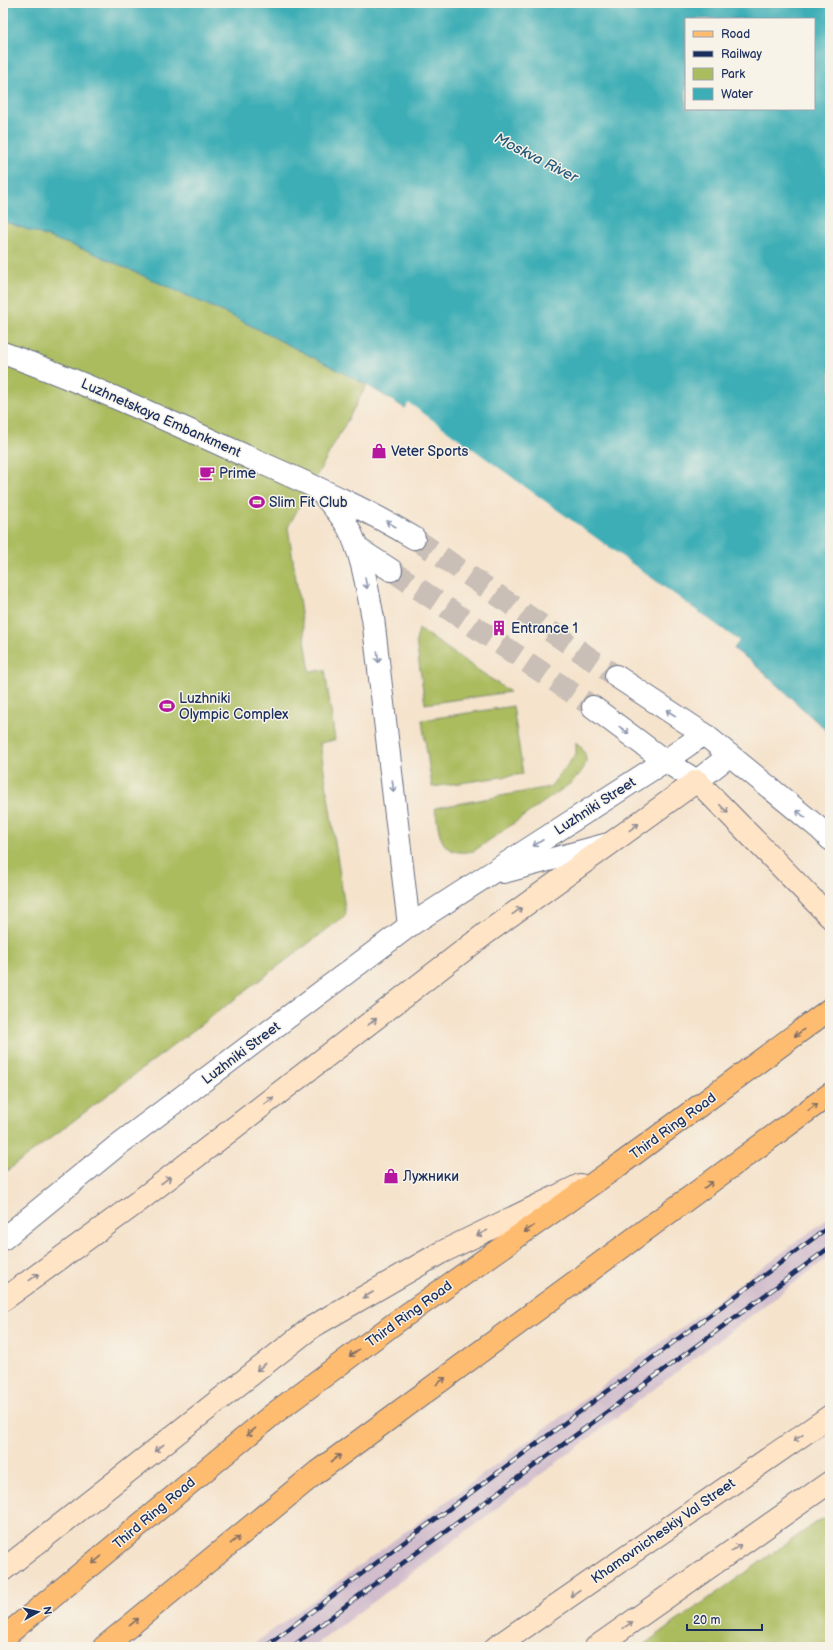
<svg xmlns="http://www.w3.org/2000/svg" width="833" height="1650" font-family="'Balsamiq Sans',sans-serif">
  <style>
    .industrial { fill: #d1bdcc }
    .green { fill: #abbc5f; stroke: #63765e }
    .water { fill: #3daeb6; stroke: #2c6e8a; fill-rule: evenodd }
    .pier { fill: #f5e3cc }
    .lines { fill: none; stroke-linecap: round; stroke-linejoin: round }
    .minor-tunnel { stroke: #c9bfb6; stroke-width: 22; stroke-dasharray: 22 11; stroke-linecap: butt }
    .minor-casing { stroke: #676e84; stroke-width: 24 }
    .tertiary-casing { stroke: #676e84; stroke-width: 24 }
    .secondary-casing { stroke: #676e84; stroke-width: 24 }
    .primary-casing { stroke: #676e84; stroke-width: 24 }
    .minor { stroke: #fff; stroke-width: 22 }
    .tertiary { stroke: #fff; stroke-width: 22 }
    .secondary { stroke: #ffe4c6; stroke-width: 22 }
    .primary { stroke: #febc70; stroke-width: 22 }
    .rail-casing { stroke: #1b2f5e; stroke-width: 4.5 }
    .rail { stroke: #f7f3e8; stroke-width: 3; stroke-dasharray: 9; stroke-linecap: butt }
    .oneway { stroke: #8d97ae }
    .oneway2 { stroke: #8d8a92 }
    .oneway3 { stroke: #816e66 }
    .labels { text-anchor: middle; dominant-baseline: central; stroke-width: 3; stroke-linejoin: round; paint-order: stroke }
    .street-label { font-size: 14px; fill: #1b2f5e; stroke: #f7f3e8 }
    .poi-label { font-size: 14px; fill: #1b2f5e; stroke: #f7f3e8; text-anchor: start }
    .water-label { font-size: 15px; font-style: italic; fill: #275b7d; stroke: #f7f3e8 }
  </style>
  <rect width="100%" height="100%" fill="#f7f3e8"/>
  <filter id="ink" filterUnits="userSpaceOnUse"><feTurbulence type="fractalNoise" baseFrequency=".025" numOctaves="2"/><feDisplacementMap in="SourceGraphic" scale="8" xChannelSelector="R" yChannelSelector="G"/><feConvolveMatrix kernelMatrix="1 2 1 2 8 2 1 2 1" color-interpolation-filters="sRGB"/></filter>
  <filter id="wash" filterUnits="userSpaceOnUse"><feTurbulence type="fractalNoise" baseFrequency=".012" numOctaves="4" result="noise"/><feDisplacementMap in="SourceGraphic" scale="16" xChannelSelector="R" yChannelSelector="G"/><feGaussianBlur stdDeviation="0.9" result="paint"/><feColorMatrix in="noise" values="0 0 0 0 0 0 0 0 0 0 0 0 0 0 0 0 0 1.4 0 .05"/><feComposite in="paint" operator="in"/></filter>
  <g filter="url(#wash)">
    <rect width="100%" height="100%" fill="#f5e3cc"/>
    <path class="industrial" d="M830,1217v39l-517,391h-63z"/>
    <g class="green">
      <path d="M3,221l88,31 143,65 133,68 -79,142 22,145 15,-2 10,70 -15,3 26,172 -343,259z"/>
      <path d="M419,629l91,63 -85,12 -9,-63z"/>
      <path d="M513,706l10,68 -91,13 -10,-67z"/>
      <path d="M576,742c18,17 9,27 -5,41l-97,68c-36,7 -34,-17 -39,-43l115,-21 26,-33z"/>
      <path d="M830,1517v130h-190l180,-127z"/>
    </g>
    <path class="water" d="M3,3h827v731l-78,-72 -18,-13 5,-8 -330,-237 -4,4 -38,-23 -133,-68 -143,-65 -88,-31zM686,19h128v90h-128z"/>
    <path class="pier" d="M409,403l330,238 -7,9v-2l4,-6 -327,-236 -5,4z"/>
  </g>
  <g filter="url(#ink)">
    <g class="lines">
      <g class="minor-tunnel">
        <path d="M414,538l202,138"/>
        <path d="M391,570l202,137"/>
      </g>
      <defs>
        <g id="minor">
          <path d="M3,353c80,29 157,64 234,99 60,27 121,52 177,86"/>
          <path d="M317,488c11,13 24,26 32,41 14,28 18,60 24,89l36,308"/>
          <path d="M357,548l34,22"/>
          <path d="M616,676l88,58"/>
          <path d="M504,872l104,-28"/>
          <path d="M3,1239l115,-94 291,-219 256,-165 -72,-54"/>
        </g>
        <path id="tertiary" d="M730,755l-33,26 -32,-20 39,-27 116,95 10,10"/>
        <g id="secondary">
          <path d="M3,1300l132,-96 350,-270 212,-153 133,136"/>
          <path d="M3,1570l309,-243 128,-74 140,-68"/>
          <path d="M496,1647l334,-231"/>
          <path d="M596,1647l234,-165"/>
        </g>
        <g id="primary">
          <path d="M3,1638l269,-223 127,-95 219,-154 212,-157"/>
          <path d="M104,1647l213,-175 513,-378"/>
        </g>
      </defs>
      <use href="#minor" class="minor-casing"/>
      <use href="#tertiary" class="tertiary-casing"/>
      <use href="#secondary" class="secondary-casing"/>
      <use href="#primary" class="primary-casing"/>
      <use href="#minor" class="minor"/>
      <use href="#tertiary" class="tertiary"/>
      <use href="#secondary" class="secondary"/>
      <use href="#primary" class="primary"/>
      <defs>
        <g id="rail">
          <path d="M265,1647l95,-72 470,-349"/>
          <path d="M292,1647l77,-59 461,-341"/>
        </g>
      </defs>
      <use href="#rail" class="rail-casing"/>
      <use href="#rail" class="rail"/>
    </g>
    <defs><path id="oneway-shaft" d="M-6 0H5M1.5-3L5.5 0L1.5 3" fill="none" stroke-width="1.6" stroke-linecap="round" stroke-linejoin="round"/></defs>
    <g class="oneway">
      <use href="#oneway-shaft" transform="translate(391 524) rotate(-150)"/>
      <use href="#oneway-shaft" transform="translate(366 583) rotate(79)"/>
      <use href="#oneway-shaft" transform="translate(378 657) rotate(83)"/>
      <use href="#oneway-shaft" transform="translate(671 713) rotate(-147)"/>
      <use href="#oneway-shaft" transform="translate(624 730) rotate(36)"/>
      <use href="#oneway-shaft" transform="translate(393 786) rotate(83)"/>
      <use href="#oneway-shaft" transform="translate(801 814) rotate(-141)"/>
      <use href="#oneway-shaft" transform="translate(538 843) rotate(147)"/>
    </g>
    <g class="oneway2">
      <use href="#oneway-shaft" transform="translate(724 809) rotate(46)"/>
      <use href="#oneway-shaft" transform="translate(634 827) rotate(-36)"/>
      <use href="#oneway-shaft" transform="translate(517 911) rotate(-36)"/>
      <use href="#oneway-shaft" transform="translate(372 1022) rotate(-38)"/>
      <use href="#oneway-shaft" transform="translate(269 1101) rotate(-38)"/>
      <use href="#oneway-shaft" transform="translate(166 1180) rotate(-38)"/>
      <use href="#oneway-shaft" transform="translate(482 1233) rotate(154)"/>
      <use href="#oneway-shaft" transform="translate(34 1277) rotate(-36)"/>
      <use href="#oneway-shaft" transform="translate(368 1295) rotate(150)"/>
      <use href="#oneway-shaft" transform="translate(261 1367) rotate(142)"/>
      <use href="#oneway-shaft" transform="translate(798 1438) rotate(145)"/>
      <use href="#oneway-shaft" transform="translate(159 1448) rotate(142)"/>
      <use href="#oneway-shaft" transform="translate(736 1548) rotate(-35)"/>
      <use href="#oneway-shaft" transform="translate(575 1593) rotate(145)"/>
      <use href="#oneway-shaft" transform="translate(628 1625) rotate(-35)"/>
    </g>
    <g class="oneway3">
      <use href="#oneway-shaft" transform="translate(799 1033) rotate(143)"/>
      <use href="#oneway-shaft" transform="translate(813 1107) rotate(-37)"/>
      <use href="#oneway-shaft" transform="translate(708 1185) rotate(-37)"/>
      <use href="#oneway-shaft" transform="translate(529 1229) rotate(145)"/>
      <use href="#oneway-shaft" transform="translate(354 1353) rotate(143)"/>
      <use href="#oneway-shaft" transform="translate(441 1381) rotate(-36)"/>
      <use href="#oneway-shaft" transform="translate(251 1432) rotate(140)"/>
      <use href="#oneway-shaft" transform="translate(336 1458) rotate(-36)"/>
      <use href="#oneway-shaft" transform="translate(235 1540) rotate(-39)"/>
      <use href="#oneway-shaft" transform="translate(97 1560) rotate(140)"/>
      <use href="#oneway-shaft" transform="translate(134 1622) rotate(-39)"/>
    </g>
  </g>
  <defs>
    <symbol id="shop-bare" viewBox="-9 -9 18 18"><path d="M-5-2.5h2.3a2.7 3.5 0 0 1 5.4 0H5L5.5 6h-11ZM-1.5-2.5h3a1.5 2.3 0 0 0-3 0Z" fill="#b5179e" stroke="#f7f3e8" stroke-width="2.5" paint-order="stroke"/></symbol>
    <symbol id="cafe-bare" viewBox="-9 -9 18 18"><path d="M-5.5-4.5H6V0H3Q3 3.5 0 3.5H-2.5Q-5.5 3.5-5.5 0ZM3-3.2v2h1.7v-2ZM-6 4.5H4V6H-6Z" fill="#b5179e" stroke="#f7f3e8" stroke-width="2.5" paint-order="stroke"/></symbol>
    <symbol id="stadium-bare" viewBox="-9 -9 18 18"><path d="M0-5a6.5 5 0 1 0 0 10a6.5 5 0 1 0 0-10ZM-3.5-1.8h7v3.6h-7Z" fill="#b5179e" stroke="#f7f3e8" stroke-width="2.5" paint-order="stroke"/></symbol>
    <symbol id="building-bare" viewBox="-9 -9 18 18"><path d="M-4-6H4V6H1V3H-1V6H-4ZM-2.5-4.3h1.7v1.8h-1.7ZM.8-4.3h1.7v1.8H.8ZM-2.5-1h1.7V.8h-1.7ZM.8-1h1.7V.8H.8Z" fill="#b5179e" stroke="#f7f3e8" stroke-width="2.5" paint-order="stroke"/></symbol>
  </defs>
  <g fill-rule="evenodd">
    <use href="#shop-bare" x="368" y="440" width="22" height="22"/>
    <use href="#cafe-bare" x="196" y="462" width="22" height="22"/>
    <use href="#stadium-bare" x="246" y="491" width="22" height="22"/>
    <use href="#building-bare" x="488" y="617" width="22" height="22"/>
    <use href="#stadium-bare" x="156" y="695" width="22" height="22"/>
    <use href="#shop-bare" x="380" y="1165" width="22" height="22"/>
  </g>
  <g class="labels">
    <g class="street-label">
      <text transform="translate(161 418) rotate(24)">Luzhnetskaya Embankment</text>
      <text transform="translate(595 806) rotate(-33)">Luzhniki Street</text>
      <text transform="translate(241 1053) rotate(-37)">Luzhniki Street</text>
      <text transform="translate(673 1126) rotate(-36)">Third Ring Road</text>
      <text transform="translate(409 1314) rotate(-36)">Third Ring Road</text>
      <text transform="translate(154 1513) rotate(-40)">Third Ring Road</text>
      <text transform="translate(663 1531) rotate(-35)">Khamovnicheskiy Val Street</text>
    </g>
    <g class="poi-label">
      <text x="391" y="451">Veter Sports</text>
      <text x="219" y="473">Prime</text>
      <text x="269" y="502">Slim Fit Club</text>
      <text x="511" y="628">Entrance 1</text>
      <text x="179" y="698">Luzhniki<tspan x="179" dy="16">Olympic Complex</tspan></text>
      <text x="403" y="1176">Лужники</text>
    </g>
    <g class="water-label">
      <text transform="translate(536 158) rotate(27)">Moskva River</text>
    </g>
  </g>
  <rect width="833" height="1650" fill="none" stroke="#f7f3e8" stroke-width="16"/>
  <rect x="685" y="18" width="130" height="92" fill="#f7f3e8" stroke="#9fa5b1"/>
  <rect x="693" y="31" width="20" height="6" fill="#febc70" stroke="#9fa5b1"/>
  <text x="721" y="38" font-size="12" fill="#1b2f5e">Road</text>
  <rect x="693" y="51" width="20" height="6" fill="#1b2f5e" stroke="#9fa5b1"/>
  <text x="721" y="58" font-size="12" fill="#1b2f5e">Railway</text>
  <rect x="693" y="68" width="20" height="12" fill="#abbc5f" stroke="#9fa5b1"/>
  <text x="721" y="78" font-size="12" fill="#1b2f5e">Park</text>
  <rect x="693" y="88" width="20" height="12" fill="#3daeb6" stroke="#9fa5b1"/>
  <text x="721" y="98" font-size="12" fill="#1b2f5e">Water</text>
  <g transform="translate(38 1612) rotate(82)" stroke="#f7f3e8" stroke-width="3" paint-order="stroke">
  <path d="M0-3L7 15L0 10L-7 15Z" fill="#1b2f5e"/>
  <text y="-6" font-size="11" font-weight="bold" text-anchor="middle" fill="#1b2f5e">N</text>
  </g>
  <path d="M687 1624v6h75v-6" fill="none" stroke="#1b2f5e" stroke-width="2"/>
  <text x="693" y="1624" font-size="12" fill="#1b2f5e" stroke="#f7f3e8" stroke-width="3" paint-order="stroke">20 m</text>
</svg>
